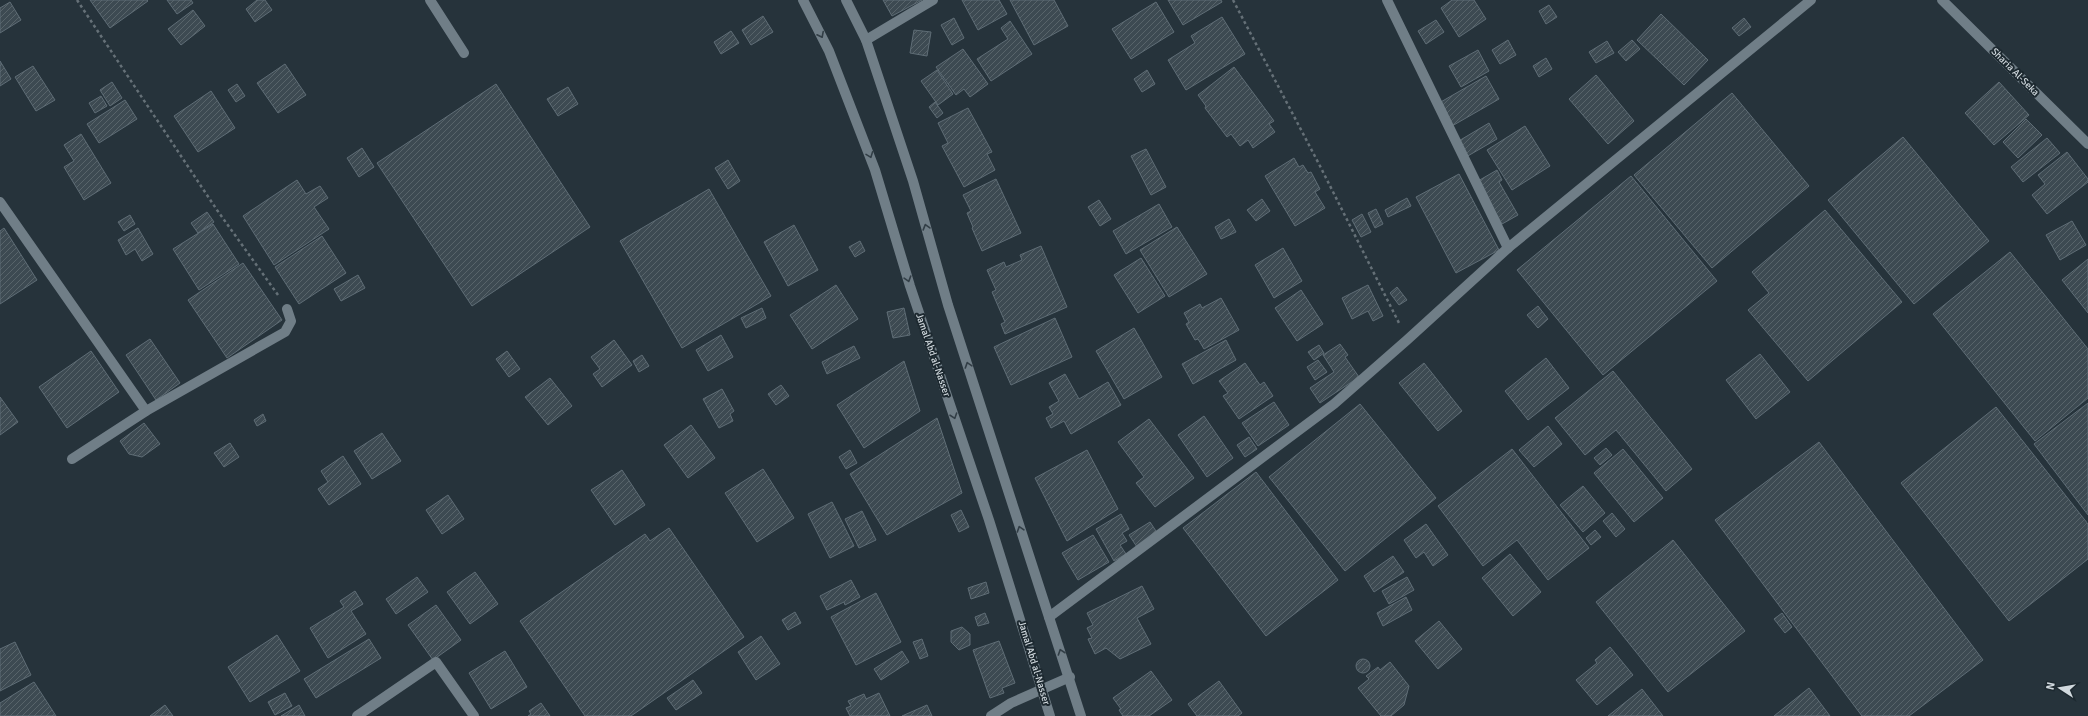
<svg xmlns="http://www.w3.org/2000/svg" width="2088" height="716" font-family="Signika,sans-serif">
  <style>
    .building { fill: url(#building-hatch); stroke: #5f6d76 }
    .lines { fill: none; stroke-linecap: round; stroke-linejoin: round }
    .path { stroke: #657077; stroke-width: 2.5; stroke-dasharray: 3 3; stroke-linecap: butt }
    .service { stroke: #707e87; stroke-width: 10 }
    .minor { stroke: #707e87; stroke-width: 10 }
    .secondary { stroke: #707e87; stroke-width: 10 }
    .oneway { stroke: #323e46 }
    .labels { text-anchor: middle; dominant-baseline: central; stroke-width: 4; stroke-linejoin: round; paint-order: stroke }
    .street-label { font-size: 10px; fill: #d1d9de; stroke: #1d2930 }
  </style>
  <defs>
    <pattern id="building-hatch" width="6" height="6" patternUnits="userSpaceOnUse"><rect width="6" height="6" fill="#3d4a52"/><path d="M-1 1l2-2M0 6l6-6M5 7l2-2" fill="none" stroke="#58646a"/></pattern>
  </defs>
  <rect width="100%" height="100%" fill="#26333b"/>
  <g class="building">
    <path d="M90,0h57l1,1 -38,27z"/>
    <path d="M167,0h24l2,3 -16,11z"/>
    <path d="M257,0h8l7,10 -17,12 -9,-13z"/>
    <path d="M883,0h39l-30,16z"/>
    <path d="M962,0h37l8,14 -29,16z"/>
    <path d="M1010,0h44l14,26 -34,19z"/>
    <path d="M1168,0h53l1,2 -39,23z"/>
    <path d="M1452,0h22l12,19 -27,18 -18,-29z"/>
    <path d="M10,2l11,18 -21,13v-25z"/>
    <path d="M1156,2l18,30 -43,27 -19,-30z"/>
    <path d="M1549,5l8,12 -11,7 -7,-13z"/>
    <path d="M193,10l12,16 -24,19 -13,-16z"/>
    <path d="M1661,14l47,46 -24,25 -47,-45z"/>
    <path d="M763,16l10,16 -22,13 -9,-15z"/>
    <path d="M1222,17l23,37 -59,36 -18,-30 27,-17 -4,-7z"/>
    <path d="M954,18l10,20 -12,7 -11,-20z"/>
    <path d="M1744,18l7,9 -12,9 -7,-8z"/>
    <path d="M1436,20l8,12 -18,12 -8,-13z"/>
    <path d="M1010,21l22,33 -41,27 -14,-22 31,-20 -7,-11z"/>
    <path d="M914,30l17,2 -4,24 -17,-3z"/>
    <path d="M731,31l8,12 -18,11 -7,-12z"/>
    <path d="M1508,40l8,15 -16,9 -8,-14z"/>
    <path d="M1632,40l8,9 -14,12 -8,-9z"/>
    <path d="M1607,41l7,12 -18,10 -7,-11z"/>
    <path d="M963,49l25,35 -18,13 -6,-8 -8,6 -20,-28z"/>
    <path d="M1478,50l11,21 -28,16 -12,-21z"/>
    <path d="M1546,58l6,11 -13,8 -6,-11z"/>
    <path d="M0,61l11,18 -11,7z"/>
    <path d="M285,64l21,31 -28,18 -21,-30z"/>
    <path d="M33,66l22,34 -19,11 -21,-34z"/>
    <path d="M1234,67l40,54 -5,3 6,8 -22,16 -5,-8 -8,6 -9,-12 -4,3 -22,-29 1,-2 -8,-11z"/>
    <path d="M937,70l16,24 -15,11 -17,-24z"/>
    <path d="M1147,70l8,14 -13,8 -8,-13z"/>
    <path d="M1596,75l38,46 -26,23 -39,-45z"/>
    <path d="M1486,76l13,23 -47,27 -13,-23z"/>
    <path d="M112,82l10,16 -12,8 -10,-16z"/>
    <path d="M1999,82l30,33 -35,30 -29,-32z"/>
    <path d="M237,84l8,12 -9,6 -8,-12z"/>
    <path d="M496,84l94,143 -118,79 -95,-143z"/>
    <path d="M568,87l10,17 -20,12 -11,-17z"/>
    <path d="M211,91l24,37 -37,24 -24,-36z"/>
    <path d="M1732,93l77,93 -97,82 -78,-93z"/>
    <path d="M101,96l6,10 -12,7 -6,-10z"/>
    <path d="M125,100l12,19 -38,24 -12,-19z"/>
    <path d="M935,102l8,11 -6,5 -8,-11z"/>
    <path d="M968,108l24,44 -5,2 8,16 -31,17 -22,-41 6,-3 -10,-20z"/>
    <path d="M2026,119l16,16 -24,23 -15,-16z"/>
    <path d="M1489,123l8,16 -31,18 -9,-15z"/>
    <path d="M1525,126l25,40 -38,24 -25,-40z"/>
    <path d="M81,134l30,49 -27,17 -20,-33 10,-6 -10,-16z"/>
    <path d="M1903,137l86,104 -75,63 -86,-104z"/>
    <path d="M2047,138l13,15 -37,29 -12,-15z"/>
    <path d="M362,148l12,19 -15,10 -12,-19z"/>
    <path d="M1146,149l20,38 -15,8 -20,-39z"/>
    <path d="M2067,152l21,27v3l-41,32 -15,-19 13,-11 -7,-9z"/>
    <path d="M1294,158l5,9 4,-2 5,8 3,-1 9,17 -5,3 10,16 -30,18 -30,-50z"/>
    <path d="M728,160l12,21 -12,8 -13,-21z"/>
    <path d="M1497,170l5,10 -3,2 19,33 -16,9 -24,-43z"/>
    <path d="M1459,174l40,76 -43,23 -40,-76z"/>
    <path d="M1631,176l86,105 -114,94 -86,-105z"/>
    <path d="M996,179l25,54 -39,18 -10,-23 1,-1 -6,-14 4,-2 -8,-16z"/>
    <path d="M297,180l9,14 14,-8 8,12 -14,9 15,22 -55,36 -31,-49z"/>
    <path d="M709,189l62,107 -89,52 -62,-107z"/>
    <path d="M1407,198l4,8 -23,11 -3,-7z"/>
    <path d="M1262,199l8,12 -14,10 -9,-11z"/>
    <path d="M1099,200l12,19 -11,7 -12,-19z"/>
    <path d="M1159,204l13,23 -46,27 -13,-23z"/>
    <path d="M1376,209l7,15 -8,4 -7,-15z"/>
    <path d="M1825,210l77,92 -94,79 -60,-71 21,-17 -17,-21z"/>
    <path d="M207,212l7,10 -16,11 -7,-10z"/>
    <path d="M1362,214l9,18 -10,5 -9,-17z"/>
    <path d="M130,215l5,9 -11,7 -6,-9z"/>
    <path d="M1229,219l7,13 -15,7 -6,-12z"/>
    <path d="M2072,221l14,24 -26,15 -14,-25z"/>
    <path d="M213,224l26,40 -40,26 -26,-41z"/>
    <path d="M794,225l24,45 -30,16 -24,-44z"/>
    <path d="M1177,227l30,47 -38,23 -29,-47z"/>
    <path d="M4,228l33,52 -37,24v-73z"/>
    <path d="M138,228l15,26 -11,7 -7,-12 -9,6 -8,-15z"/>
    <path d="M322,236l24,37 -47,31 -24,-37z"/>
    <path d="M860,241l5,10 -10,6 -6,-10z"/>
    <path d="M1041,246l26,61 -62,27 -4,-10 4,-2 -13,-30 4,-2 -9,-20 17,-8 2,5 16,-7 -2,-5z"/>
    <path d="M1283,248l19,33 -28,17 -19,-33z"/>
    <path d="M2010,252l78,97v49l-53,43 -102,-127z"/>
    <path d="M1141,258l24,38 -27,17 -24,-38z"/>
    <path d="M2088,259v54l-26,-33z"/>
    <path d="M243,263l39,57 -55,38 -39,-58z"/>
    <path d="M358,275l7,13 -24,13 -7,-12z"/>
    <path d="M836,285l22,34 -46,30 -22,-34z"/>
    <path d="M1368,285l15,31 -10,5 -5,-10 -16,8 -10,-21z"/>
    <path d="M1397,287l10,13 -8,5 -9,-12z"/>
    <path d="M1301,290l22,34 -26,17 -22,-33z"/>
    <path d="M1221,298l18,32 -35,19 -6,-10 -3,1 -9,-16 3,-2 -5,-9 16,-9 2,4z"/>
    <path d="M1538,306l10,13 -10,9 -11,-13z"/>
    <path d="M762,308l4,10 -20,10 -5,-10z"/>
    <path d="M904,308l6,27 -17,3 -6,-26z"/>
    <path d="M1055,318l17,39 -61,28 -17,-38z"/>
    <path d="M1134,328l28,49 -38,22 -28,-48z"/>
    <path d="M721,335l12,22 -25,14 -12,-21z"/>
    <path d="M150,339l30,44 -24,17 -30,-45z"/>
    <path d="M614,340l18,25 -30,22 -9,-13 7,-5 -9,-12z"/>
    <path d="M1226,340l10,20 -43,24 -11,-20z"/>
    <path d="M1340,344l8,11 -3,2 14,20 -39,26 -10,-15 24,-16 -11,-17z"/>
    <path d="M1319,345l5,8 -10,7 -6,-8z"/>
    <path d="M854,346l6,12 -33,16 -5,-12z"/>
    <path d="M91,351l28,41 -52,36 -28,-41z"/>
    <path d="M507,351l13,18 -11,8 -13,-18z"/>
    <path d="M1760,354l30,38 -34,27 -30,-39z"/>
    <path d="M642,355l7,11 -10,6 -6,-11z"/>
    <path d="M1546,358l23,30 -41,32 -23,-29z"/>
    <path d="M1318,360l9,12 -12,8 -8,-13z"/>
    <path d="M904,361l16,50 -56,37 -27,-43z"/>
    <path d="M1245,363l15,22 4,-3 9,14 -34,23 -16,-23 5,-3 -9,-12z"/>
    <path d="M1424,363l38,48 -24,20 -39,-48z"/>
    <path d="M1613,371l79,98 -26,22 -50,-61 -31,25 -30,-37z"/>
    <path d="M1065,374l14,25 29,-17 13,23 -50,29 -7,-13 -13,7 -5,-10 7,-4 -4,-7 10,-6 -10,-18z"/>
    <path d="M550,378l22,28 -24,19 -23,-28z"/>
    <path d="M781,385l8,11 -13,9 -8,-11z"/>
    <path d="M722,389l12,22 -4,3 3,7 -14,7 -16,-29z"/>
    <path d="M0,397l18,25 -18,13z"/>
    <path d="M1274,402l15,23 -31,21 -16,-23z"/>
    <path d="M2088,403v112l-54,-71z"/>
    <path d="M1360,404l76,94 -91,73 -76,-94z"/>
    <path d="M1996,407l92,117v35l-79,62 -108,-138z"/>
    <path d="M263,414l3,7 -9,5 -3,-6z"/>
    <path d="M1204,416l29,42 -26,19 -29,-42z"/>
    <path d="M937,418l25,75 -75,42 -37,-61z"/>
    <path d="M1149,419l45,59 -39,29 -19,-24 8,-6 -26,-35z"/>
    <path d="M144,423l16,21 -18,13 -13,-3 -9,-13z"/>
    <path d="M691,425l24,33 -27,20 -24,-33z"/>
    <path d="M1548,426l14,18 -28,23 -15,-17z"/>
    <path d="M382,433l19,28 -29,18 -18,-28z"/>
    <path d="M1249,437l8,12 -12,8 -8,-12z"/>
    <path d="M1819,442l164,218 -74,56h-47l-147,-196z"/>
    <path d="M230,443l9,14 -15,10 -10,-14z"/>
    <path d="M1606,448l6,7 -12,10 -6,-7z"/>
    <path d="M1512,449l77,99 -41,32 -31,-40 -34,26 -45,-60z"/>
    <path d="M1623,449l40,49 -29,24 -40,-49z"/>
    <path d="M850,450l7,13 -11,6 -7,-12z"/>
    <path d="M1087,450l31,59 -51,32 -32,-63z"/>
    <path d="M343,456l18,28 -32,21 -11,-16 10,-7 -7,-11z"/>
    <path d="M763,469l31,49 -37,24 -32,-49z"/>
    <path d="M622,470l23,35 -30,20 -24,-35z"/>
    <path d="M1256,472l82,108 -72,56 -83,-108z"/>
    <path d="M1583,486l22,27 -22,19 -23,-27z"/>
    <path d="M448,495l16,24 -22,15 -16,-24z"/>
    <path d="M832,502l22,44 -24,12 -22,-44z"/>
    <path d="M961,510l8,17 -10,5 -8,-17z"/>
    <path d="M862,511l14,29 -17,8 -14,-29z"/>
    <path d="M1612,513l13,16 -9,8 -13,-16z"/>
    <path d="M1121,514l8,15 -7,4 5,8 -7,4 6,9 -12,7 -18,-32z"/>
    <path d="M1150,522l8,12 -21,13 -8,-12z"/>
    <path d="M1426,524l22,31 -15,11 -9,-14 -8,6 -12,-18z"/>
    <path d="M669,528l75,109 -113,79h-46l-65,-95 125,-87 5,7z"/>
    <path d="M1595,530l6,7 -10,8 -5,-7z"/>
    <path d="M1093,535l16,27 -31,18 -16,-27z"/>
    <path d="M1673,540l72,91 -77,61 -72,-90z"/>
    <path d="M1510,554l31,38 -28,24 -31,-38z"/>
    <path d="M1393,556l11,16 -30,20 -10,-16z"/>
    <path d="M475,572l23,32 -28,20 -23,-32z"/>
    <path d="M417,577l11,15 -32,22 -10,-15z"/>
    <path d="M1407,577l7,13 -25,14 -7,-13z"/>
    <path d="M851,580l9,17 -15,8 -1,-3 -17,8 -7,-14z"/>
    <path d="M986,582l3,11 -18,6 -3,-11z"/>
    <path d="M1142,586l12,23 -17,9 14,26 -31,15 -14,-11 -11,6 -7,-15 4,-1 -5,-10 6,-3 -6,-12z"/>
    <path d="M355,591l8,13 -12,7 15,23 -38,24 -18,-30 34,-21 -4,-6z"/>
    <path d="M876,593l25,49 -45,23 -25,-48z"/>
    <path d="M1406,597l6,13 -29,16 -6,-13z"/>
    <path d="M436,605l25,35 -28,20 -25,-35z"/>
    <path d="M795,612l6,11 -13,7 -6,-10z"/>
    <path d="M985,613l4,10 -11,3 -3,-9z"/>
    <path d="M1782,613l10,14 -7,6 -11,-14z"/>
    <path d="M1439,621l23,28 -24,20 -23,-28z"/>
    <path d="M962,627l8,7v11l-11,5 -8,-8v-11z"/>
    <path d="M277,635l23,36 -50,31 -22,-35z"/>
    <path d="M761,636l19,28 -24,16 -18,-28z"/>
    <path d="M369,639l12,19 -65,40 -12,-19z"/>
    <path d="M922,639l6,17 -8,3 -7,-17z"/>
    <path d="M999,641l16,42 -13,5 2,5 -14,5 -17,-48z"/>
    <path d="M15,642l16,33 -31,16v-42z"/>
    <path d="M1610,647l23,28 -36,30 -21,-25 21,-17 -2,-3z"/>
    <path d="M505,651l22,36 -36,22 -22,-36z"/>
    <path d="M902,651l7,11 -28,18 -7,-11z"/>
    <circle cx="1363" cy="666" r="7"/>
    <path d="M1390,662l19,24 -5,19 -13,11h-10l-23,-28 11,-9 -3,-3 12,-9 2,3z"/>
    <path d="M1151,671l21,29 -23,16h-26l-4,-6 2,-1 -8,-11z"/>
    <path d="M693,680l9,13 -26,17 -9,-12z"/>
    <path d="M1219,681l23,32 -4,3h-41l-9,-12z"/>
    <path d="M34,682l22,34h-56v-13z"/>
    <path d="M1809,688l21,28h-56z"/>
    <path d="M1642,689l21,27h-55z"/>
    <path d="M285,693l7,13 -17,9 -7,-13z"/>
    <path d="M879,693l11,23h-40l-4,-8 5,-2 -3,-5 16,-7 2,5z"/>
    <path d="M541,703l9,13h-22l3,-2 -2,-3z"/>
    <path d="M165,705l8,11h-23z"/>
    <path d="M299,705l6,11h-24z"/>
    <path d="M927,705l5,11h-30z"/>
  </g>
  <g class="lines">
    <g class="path">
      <path d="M77,0l140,210 61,85"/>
      <path d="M1233,0l87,166 80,159"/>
    </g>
    <g class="service">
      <path d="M430,0l34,53"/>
      <path d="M1387,0l121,248"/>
      <path d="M866,40l67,-40"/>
      <path d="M0,202l146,209"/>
      <path d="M72,459l74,-48 139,-79 6,-11 -4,-12"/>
      <path d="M357,716l79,-54 38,54"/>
    </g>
    <g class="minor">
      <path d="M1942,0l146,144"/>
      <path d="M1049,617l285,-213 73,-64 101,-92 303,-248"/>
      <path d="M991,716l20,-13 59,-26"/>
    </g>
    <g class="secondary">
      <path d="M803,0l26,51 46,119 35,116 79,234 61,196"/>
      <path d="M846,0l20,40 47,141 35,124 133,411"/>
    </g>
  </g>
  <defs><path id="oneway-chevron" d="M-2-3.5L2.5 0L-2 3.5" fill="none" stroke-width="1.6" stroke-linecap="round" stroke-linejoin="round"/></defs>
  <g class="oneway">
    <use href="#oneway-chevron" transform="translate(821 35) rotate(63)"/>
    <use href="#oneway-chevron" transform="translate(870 155) rotate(69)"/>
    <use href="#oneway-chevron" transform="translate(926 227) rotate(-106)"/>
    <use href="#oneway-chevron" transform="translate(908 279) rotate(73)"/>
    <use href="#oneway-chevron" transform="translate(968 365) rotate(-108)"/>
    <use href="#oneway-chevron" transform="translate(954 416) rotate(71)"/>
    <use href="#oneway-chevron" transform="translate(1020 529) rotate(-108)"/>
    <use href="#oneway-chevron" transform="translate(1061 652) rotate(-109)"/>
  </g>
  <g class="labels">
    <g class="street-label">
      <text transform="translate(2015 72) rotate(45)">Sharia Al-Seka</text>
      <text transform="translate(933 355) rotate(71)">Jamal Abd al-Nasser</text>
      <text transform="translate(1034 663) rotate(73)">Jamal Abd al-Nasser</text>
    </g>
  </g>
  <g transform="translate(2060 688) rotate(282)" stroke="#1d2930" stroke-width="3" paint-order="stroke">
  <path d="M0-3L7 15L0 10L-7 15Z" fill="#d1d9de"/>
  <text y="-6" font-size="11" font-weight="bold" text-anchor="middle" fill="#d1d9de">N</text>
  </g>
</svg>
